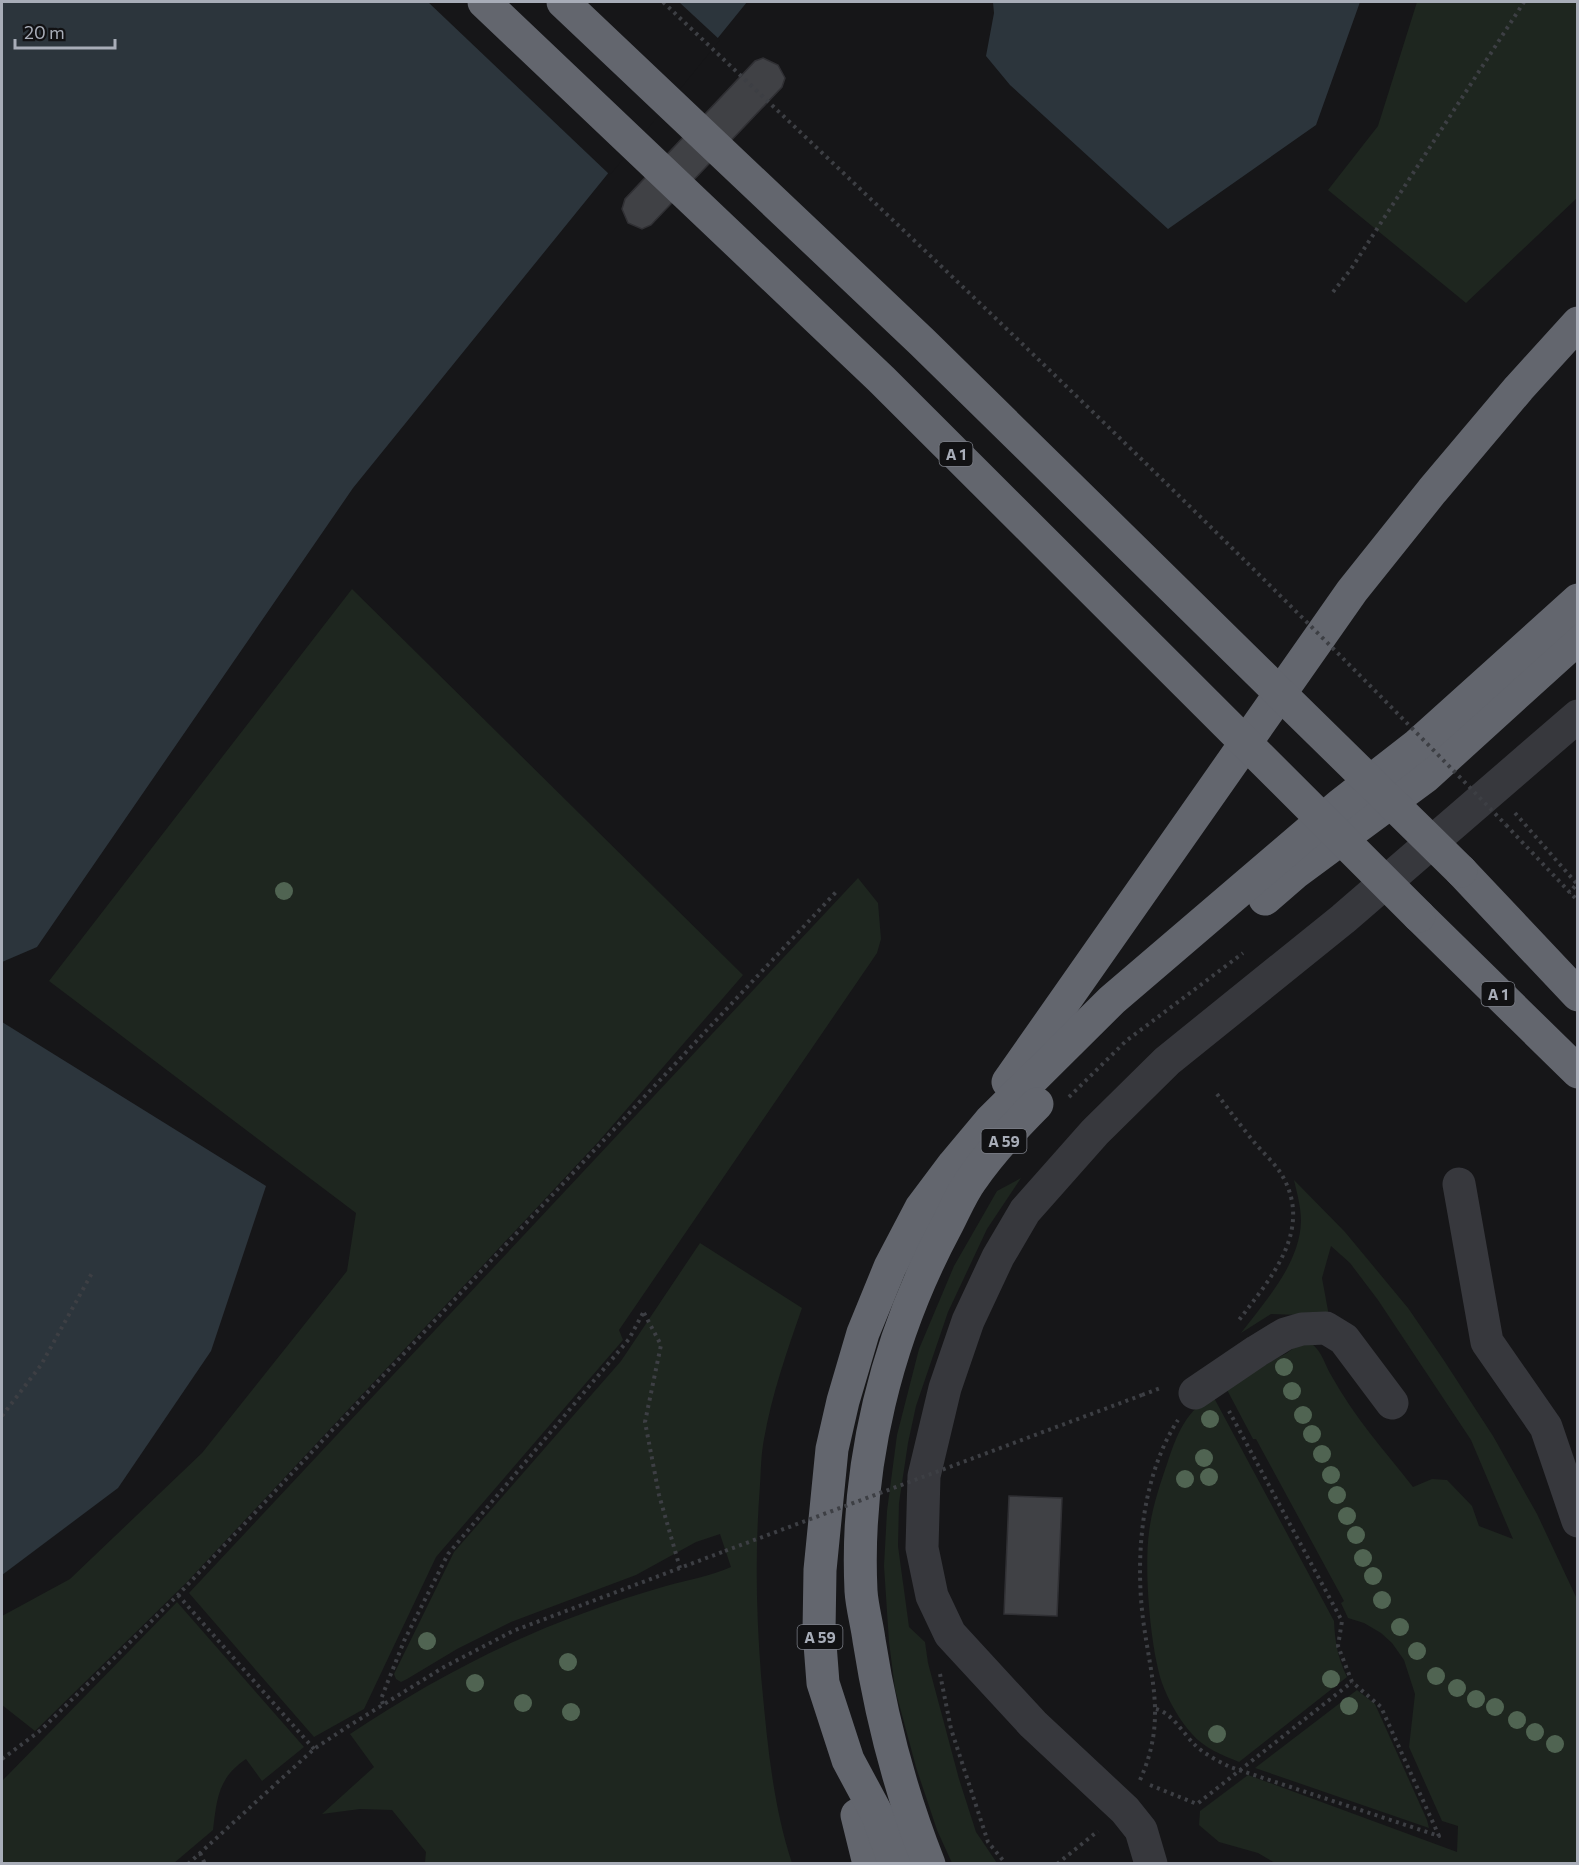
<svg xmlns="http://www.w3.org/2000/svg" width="1579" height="1865" font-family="Commissioner,sans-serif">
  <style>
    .green { fill: #1e261f }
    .water { fill: #2c353c }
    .pier { fill: #161618 }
    .building { fill: #404145; stroke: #303034; stroke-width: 1.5 }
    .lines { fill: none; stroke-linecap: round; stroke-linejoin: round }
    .path { stroke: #3d3f44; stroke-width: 4; stroke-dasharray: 3 4.5; stroke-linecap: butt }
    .minor { stroke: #37383d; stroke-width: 33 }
    .highway { stroke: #63666e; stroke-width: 33 }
    .path-bridge { stroke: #3d3f44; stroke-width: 4; stroke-dasharray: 3 4.5; stroke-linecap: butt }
    .highway-bridge { stroke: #63666e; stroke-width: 33 }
    .tree { fill: #506452 }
    .labels { text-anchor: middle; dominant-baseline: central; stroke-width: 6; stroke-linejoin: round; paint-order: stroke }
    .shield { fill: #111113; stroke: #7b7e86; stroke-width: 1.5 }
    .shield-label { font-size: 15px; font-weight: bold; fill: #a8adb8 }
  </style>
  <rect width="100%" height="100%" fill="#161618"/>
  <g class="green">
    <path d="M1417,2h160v196l-111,105 -138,-113 50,-64z"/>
    <path d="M352,589l391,386 -144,166 -413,442 -151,148 -33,-26v-89l68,-37 132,-126 145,-182 9,-58 -307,-232z"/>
    <path d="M858,878l20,25 3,36 -4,14 -258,377 4,10 -187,217 -72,152 -50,28 -125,-144z"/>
    <path d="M1021,1178l-34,51 -39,83 -32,94 -8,37 -9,60 -1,43 11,81 16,15 3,21 31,116 17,53 21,31h-45l-15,-33 -21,-63 -21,-78 -6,-47 -5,-76 3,-55 10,-76 22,-86 35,-83 43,-75z"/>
    <path d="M1294,1180l51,52 63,76 35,51 50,77 44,78 40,85v264h-302l-17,-10 -39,-11 -20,-17 1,-14 48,-36 209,77 1,-26 -16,-5 -33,-74 6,-53 -11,-34 -12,-17 -11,-10 -17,-10 -16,-5 -7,-15 3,-2 -88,-162h-3l-28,-53 62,-33 17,-13c17,6 19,21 27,35 23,42 53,75 82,112l19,-8 15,1 25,26 7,20 34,13 -42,-99 -93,-140 -28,-37 -19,-17 -9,32 7,38 -58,-2 -30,19c24,-32 59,-69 60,-112 0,-14 -4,-28 -7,-41z"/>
    <path d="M700,1243l102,65c-15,43 -30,86 -38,131 -3,15 -3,31 -4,46 -5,65 -4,125 1,190 6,64 11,127 31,188h-367l1,-11 -34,-42 -32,-1 -38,5 52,-47 -24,-33c73,-49 151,-91 234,-121 26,-10 54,-19 82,-27 22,-6 44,-10 65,-19l-11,-33 -24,8 -60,33 -125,47 -54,27 -50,30 -6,3 -5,-3 -2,-5 60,-122 167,-191z"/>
    <path d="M1213,1396l121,225c1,22 4,37 13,56l-108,85c-17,-7 -35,-14 -47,-28 -12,-13 -24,-34 -30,-51 -12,-37 -18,-113 -13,-151 3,-24 11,-48 19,-71 9,-27 19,-52 45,-65z"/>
    <path d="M177,1602l127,145 -42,34 -16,-22c-28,19 -29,39 -33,71l-39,33h-172v-82z"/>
    <path d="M1357,1690l18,14 52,116 2,8 -174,-60z"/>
  </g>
  <g class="water">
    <path d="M2,2h745l-394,486 -316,459 -35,15z"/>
    <path d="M993,2h367l-44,123 -148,104 -158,-144 -24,-29 8,-43z"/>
    <path d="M2,1022l264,164 -55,165 -93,137 -116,87z"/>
  </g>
  <path class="pier" d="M428,2h251l41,38 -110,135z"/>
  <g class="building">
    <path d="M763,58l15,7 7,13 -3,9 -131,138 -9,4 -14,-6 -6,-14 3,-10 130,-138z"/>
    <path d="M1009,1496l53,2 -5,118 -53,-2z"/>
  </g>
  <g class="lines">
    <g class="path">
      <path d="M1333,292l18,-23 173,-267"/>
      <path d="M1515,813l62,71 -8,9"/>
      <path d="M1506,825l72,76"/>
      <path d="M1217,1094c12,16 24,32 37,48 9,11 22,22 29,35 30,54 -13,102 -44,143"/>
      <path d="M1069,1097l57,-56 117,-88"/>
      <path d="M644,1313l17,32 -16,77 14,73 21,73"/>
      <path d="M1142,1395l21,-8"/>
      <path d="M2,1416l39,-51 51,-92"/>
      <path d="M178,1595l136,154"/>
      <path d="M940,1674l11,55 37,113 18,22"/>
      <path d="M383,1704l-2,-5 23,-58 44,-87 181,-215 14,-26"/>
      <path d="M1156,1709c16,4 27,24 38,35 10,10 24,17 36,23l209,69 -58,-129 -29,-25 -14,-36 4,-25 -113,-210"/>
      <path d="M2,1759l39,-29 137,-135 659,-704"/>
      <path d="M1140,1780c27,-60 11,-100 3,-161 -8,-64 -1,-144 35,-199"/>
      <path d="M1150,1785l47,19 155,-122"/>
      <path d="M200,1853l5,11"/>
      <path d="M188,1864l126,-115 33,-22 97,-60 69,-36 212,-80"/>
      <path d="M1057,1864l41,-33"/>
    </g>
    <g class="minor">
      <path d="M1459,1184l28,158 59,85 32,94"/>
      <path d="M1195,1393l62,-42 28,-17 17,-5 24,-1 18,11 48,64"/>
      <path d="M1151,1864l-10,-34 -16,-20 -92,-86 -83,-90 -18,-38 -10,-48 2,-72 21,-88 23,-67 30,-64 27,-46 70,-79 72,-71 176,-142 235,-203"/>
    </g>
    <g class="highway">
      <path d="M1461,871l117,124"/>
      <path d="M1265,899l30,-26 130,-96 153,-139"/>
      <path d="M1419,916l159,156"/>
      <path d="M1008,1082l344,-491 80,-100 87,-103 59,-65"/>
      <path d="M857,1815l12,49"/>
      <path d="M895,1864l-18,-50 -29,-54 -25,-77 -4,-52 1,-61 12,-121 11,-48 20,-68 27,-66 31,-59 33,-44 36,-43 122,-121 228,-195 77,-60 161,-145"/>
      <path d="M929,1864c-29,-73 -48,-147 -60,-224 -2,-16 -7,-33 -8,-49 -6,-125 26,-254 85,-364 8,-15 15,-33 26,-48 18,-26 42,-52 65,-75"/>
    </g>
    <g class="path-bridge">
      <path d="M663,2c285,270 571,540 843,823"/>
      <path d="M725,1551l417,-156"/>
    </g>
    <g class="highway-bridge">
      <path d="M484,2l397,377 538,537"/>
      <path d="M563,2l359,340 539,529"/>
    </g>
  </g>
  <g class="tree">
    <circle cx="284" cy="891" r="9"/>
    <circle cx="1284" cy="1367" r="9"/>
    <circle cx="1292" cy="1391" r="9"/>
    <circle cx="1303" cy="1415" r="9"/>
    <circle cx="1210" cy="1419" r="9"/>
    <circle cx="1312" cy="1434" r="9"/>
    <circle cx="1322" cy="1454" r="9"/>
    <circle cx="1204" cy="1458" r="9"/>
    <circle cx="1331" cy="1475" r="9"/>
    <circle cx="1209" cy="1477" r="9"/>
    <circle cx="1185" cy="1479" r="9"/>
    <circle cx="1337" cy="1495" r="9"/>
    <circle cx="1347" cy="1516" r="9"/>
    <circle cx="1356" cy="1535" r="9"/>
    <circle cx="1363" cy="1558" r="9"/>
    <circle cx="1373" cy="1576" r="9"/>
    <circle cx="1382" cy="1600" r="9"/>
    <circle cx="1400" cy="1627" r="9"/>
    <circle cx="427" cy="1641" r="9"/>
    <circle cx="1417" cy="1651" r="9"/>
    <circle cx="568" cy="1662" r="9"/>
    <circle cx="1436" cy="1676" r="9"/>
    <circle cx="1331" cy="1679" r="9"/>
    <circle cx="475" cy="1683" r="9"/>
    <circle cx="1457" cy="1688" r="9"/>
    <circle cx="1476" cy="1699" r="9"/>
    <circle cx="523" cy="1703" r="9"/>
    <circle cx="1349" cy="1706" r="9"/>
    <circle cx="1495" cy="1707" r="9"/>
    <circle cx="571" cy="1712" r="9"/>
    <circle cx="1517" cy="1720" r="9"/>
    <circle cx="1535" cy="1732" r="9"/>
    <circle cx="1217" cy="1734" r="9"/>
    <circle cx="1555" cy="1744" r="9"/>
  </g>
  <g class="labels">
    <g class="shield">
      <rect x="939.5" y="442" width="33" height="24" rx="4.5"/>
      <rect x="1481.5" y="982" width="33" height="24" rx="4.5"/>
      <rect x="981.5" y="1129" width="45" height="24" rx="4.5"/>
      <rect x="797.5" y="1625" width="45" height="24" rx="4.5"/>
    </g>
    <g class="shield-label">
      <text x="956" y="454">A 1</text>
      <text x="1498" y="994">A 1</text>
      <text x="1004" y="1141">A 59</text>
      <text x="820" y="1637">A 59</text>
    </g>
  </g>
  <rect width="1579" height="1865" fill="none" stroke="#a8adb8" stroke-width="6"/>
  <path d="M15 39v9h100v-9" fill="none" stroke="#a8adb8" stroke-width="3"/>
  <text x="24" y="39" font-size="18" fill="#a8adb8" stroke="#111113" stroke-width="4.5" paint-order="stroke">20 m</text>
</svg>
